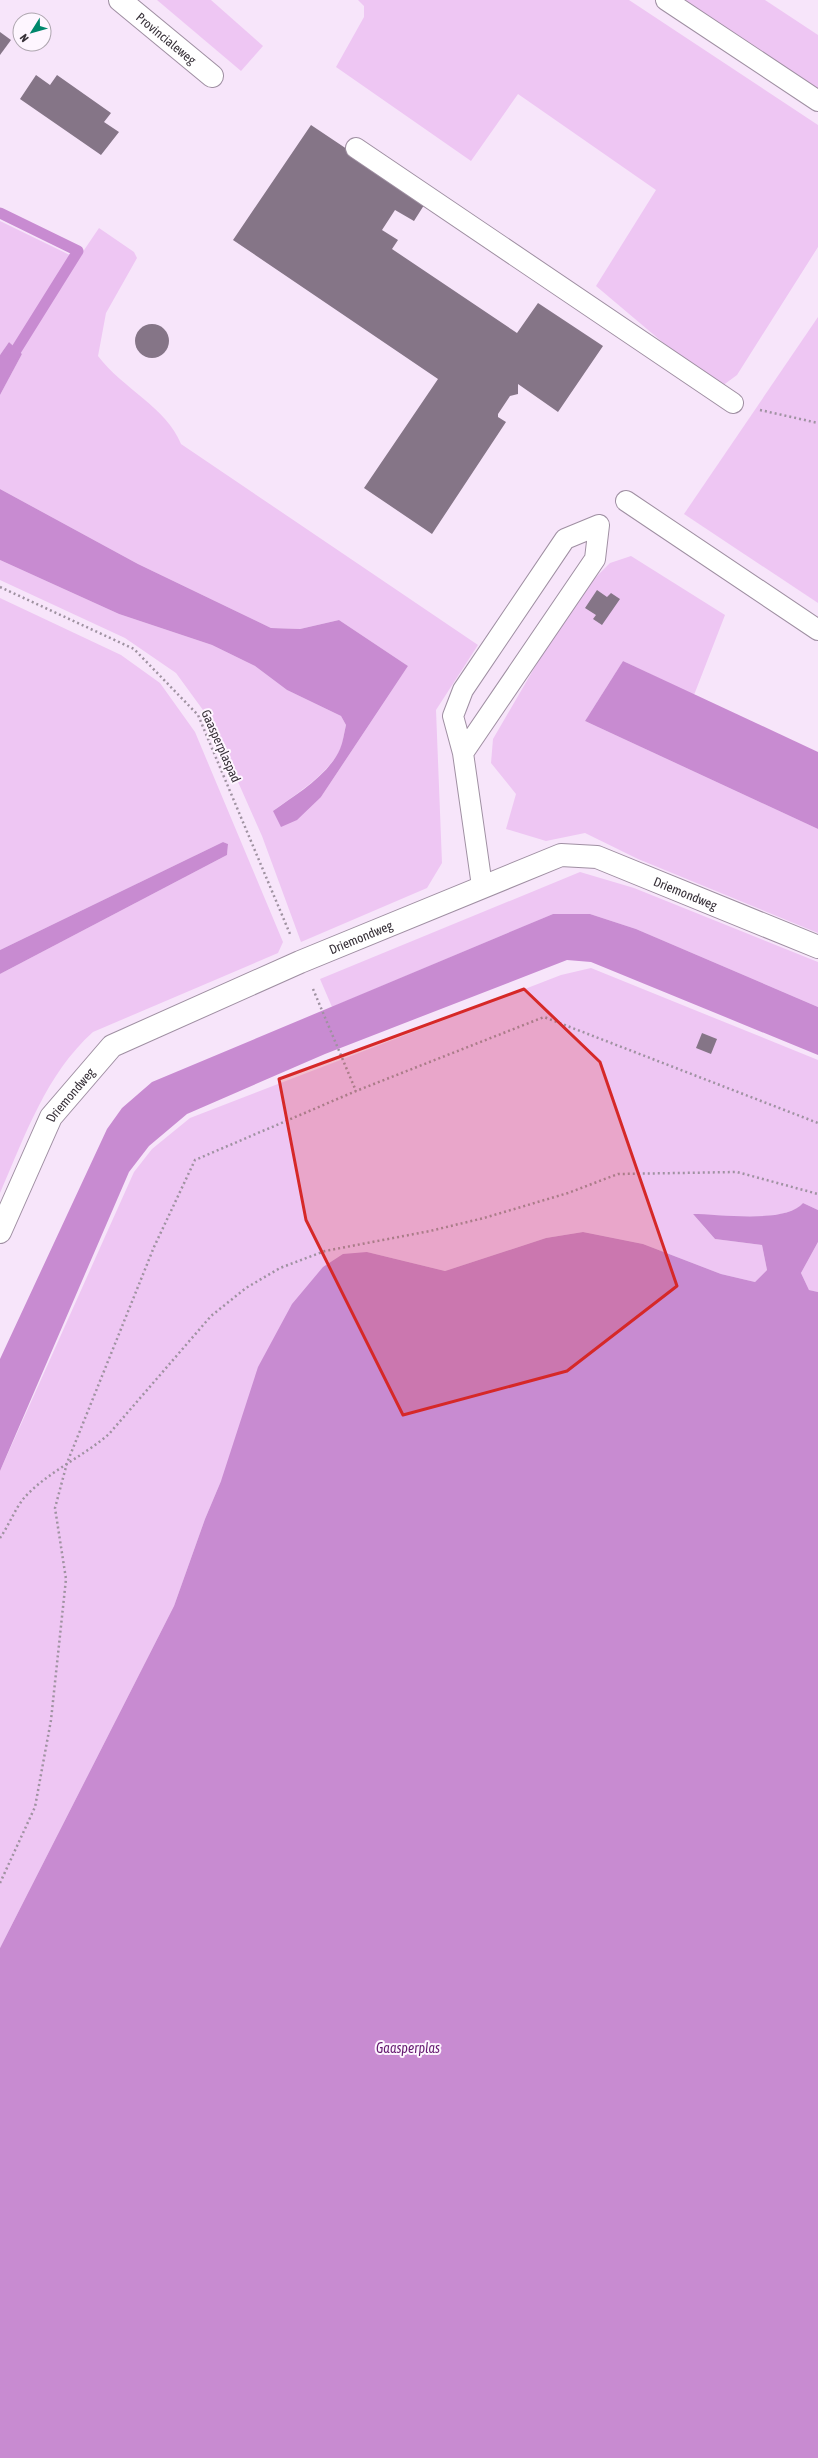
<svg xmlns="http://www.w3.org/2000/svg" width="818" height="2458" font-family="'Asap Condensed',sans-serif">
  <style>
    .green { fill: #eec6f3 }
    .water { fill: #c88bd1 }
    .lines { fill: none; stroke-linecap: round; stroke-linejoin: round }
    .stream { stroke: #c88bd1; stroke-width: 11 }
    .building { fill: #857587 }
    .service-casing { stroke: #9f8fa2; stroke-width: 22 }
    .minor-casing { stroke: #9f8fa2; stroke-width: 24 }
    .path { stroke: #9f92a1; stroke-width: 2.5; stroke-dasharray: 2 3; stroke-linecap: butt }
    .service { stroke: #fff; stroke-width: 20 }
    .minor { stroke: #fff; stroke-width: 22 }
    .marked { fill: #d62828; fill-opacity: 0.2; stroke: #d62828; stroke-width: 3; stroke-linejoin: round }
    .labels { text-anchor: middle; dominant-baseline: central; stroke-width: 4; stroke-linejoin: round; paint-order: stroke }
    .street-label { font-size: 13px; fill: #362f37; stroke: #fef6ff }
    .water-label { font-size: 14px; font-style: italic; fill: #64196f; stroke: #fef6ff }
  </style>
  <rect width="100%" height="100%" fill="#f7e5fa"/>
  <g class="green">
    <path d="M157,0h54l52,46 -22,25z"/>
    <path d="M358,0h271l189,125v122l-81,128 -19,14 -122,-103 60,-96 -138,-96 -47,67 -135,-94 28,-50v-11z"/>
    <path d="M685,0h80l53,35v56z"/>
    <path d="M0,221l78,38 21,-31 35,24 3,6 -31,55 -8,43c24,32 69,52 83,88l297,201 -42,65 6,153 -15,25 -126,54 -39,-106 -51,-115 -35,-48 -51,-35 -125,-58v-20l119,54 93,31 43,21 32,24 54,26 5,9c-2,8 -3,18 -6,25 -14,26 -44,44 -67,61l48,-14 87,-131 -69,-46 -39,9 -29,-1 -133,-64 -138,-75v-94l22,-41 -13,-12 -9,13z"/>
    <path d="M818,317v286l-134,-89z"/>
    <path d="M631,556l94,59 -31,80 -71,-34 -38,60 233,108v104l-180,-74 -53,-26 -39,8 -40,-12 10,-35 -25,-31 2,-24 82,-141 35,-35z"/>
    <path d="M0,598l121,57 39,28 35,49 88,210 -5,11 -185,79c-47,42 -68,104 -93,161v-219l227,-119 1,-11 -5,-2 -223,108z"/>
    <path d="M580,872l54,16 184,74v45l-182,-78 -46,-15h-37l-221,93 -12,-28z"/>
    <path d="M591,968l227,92v150l-15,-7c-17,21 -84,12 -110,11l22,25 47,6 5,25 -12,12 -34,-8 -78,-30 -60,-12 -37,6 -101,33 -78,-19 -146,229 -16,38 -31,87 -174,342v-477l134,-299 18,-23 38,-31 371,-143z"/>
    <path d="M818,1242v50l-9,-2 -8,-17z"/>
  </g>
  <g class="water">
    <path d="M9,342l13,12 -22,41v-40z"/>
    <path d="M0,489l138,75 133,64 29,1 39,-9 69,46 -87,131 -24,23 -16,7 -8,-16c22,-16 55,-35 67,-62 3,-7 4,-16 6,-24l-5,-9 -54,-26 -32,-24 -43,-21 -93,-31 -119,-54z"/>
    <path d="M623,661l195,91v77l-233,-108z"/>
    <path d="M223,842l5,2 -1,11 -227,119v-24z"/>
    <path d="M553,914h37l46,15 182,78v48l-227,-93 -24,-2 -242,94 -138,60 -38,32 -20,26 -129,299v-112l107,-230 15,-21 30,-26z"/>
    <path d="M803,1203l15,7v32l-17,31 8,17 9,2v1166h-818v-510l174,-342 31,-87 16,-38 37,-114 34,-63 31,-37 20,-13 24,-2 78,19 101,-33 37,-6 60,12 78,30 34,8 12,-12 -5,-25 -47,-6 -22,-25c26,0 93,10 110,-11z"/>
  </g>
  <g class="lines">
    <path class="stream" d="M0,213l78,38 -65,104"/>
  </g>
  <g class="building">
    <path d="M0,32l11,8 -11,15z"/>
    <path d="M36,75l14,10 7,-10 54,38 -7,9 15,10 -18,23 -81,-56z"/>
    <path d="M311,125l115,77 -12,19 -19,-11 -13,20 16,10 -6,9 125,84 21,-30 65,43 -45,66 -40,-28v10l-8,2 -12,18v3l8,5 -74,112 -68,-46 74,-109 -205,-139z"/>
    <circle cx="152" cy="341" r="17"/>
    <path d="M597,590l10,7 4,-4 9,6 -18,26 -9,-6 3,-4 -11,-7z"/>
    <path d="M702,1033l15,6 -6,15 -15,-6z"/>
  </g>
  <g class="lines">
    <defs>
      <g id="service">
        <path d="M666,0l152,101"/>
        <path d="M356,148l377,255"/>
        <path d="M626,501l192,129"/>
        <path d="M463,753l132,-194 4,-34 -34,14 -102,151 -10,26 10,37 19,133"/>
      </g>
      <g id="minor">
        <path id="s1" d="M120,0l92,76"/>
        <path id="s2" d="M0,1232l51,-115 61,-71 188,-84 261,-107 36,2 221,90"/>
      </g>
    </defs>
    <use href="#service" class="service-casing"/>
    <use href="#minor" class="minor-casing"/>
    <g class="path">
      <path d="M760,410l58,13"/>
      <path d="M0,587l134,62 64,66 92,219"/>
      <path d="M313,989l43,102"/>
      <path d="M0,1538c9,-13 15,-29 24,-40 22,-25 60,-42 85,-64l102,-118 35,-28 34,-20 45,-17 105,-20 54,-13 84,-25 50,-19 119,-2 81,22"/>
      <path d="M0,1883l35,-76 16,-87 15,-141 -11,-71 12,-45 87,-216 41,-87 161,-69 188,-74 274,106"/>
    </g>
    <use href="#service" class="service"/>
    <use href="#minor" class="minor"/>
  </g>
  <path class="marked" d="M524,989l76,73 77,224 -110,85 -164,44 -97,-195 -27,-141z"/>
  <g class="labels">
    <g class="street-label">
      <text stroke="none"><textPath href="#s1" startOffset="60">Provincialeweg</textPath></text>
      <text transform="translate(221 746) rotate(66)">Gaasperplaspad</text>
      <text stroke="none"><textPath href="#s2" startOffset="839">Driemondweg</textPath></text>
      <text stroke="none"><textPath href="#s2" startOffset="491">Driemondweg</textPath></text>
      <text stroke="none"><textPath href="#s2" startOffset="155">Driemondweg</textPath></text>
    </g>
    <g class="water-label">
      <text x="408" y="2048">Gaasperplas</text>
    </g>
  </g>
  <g transform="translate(32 32) rotate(233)"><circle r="19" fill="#fef6ff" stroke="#aea6af"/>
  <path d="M0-3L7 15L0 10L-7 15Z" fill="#00876c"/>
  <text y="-6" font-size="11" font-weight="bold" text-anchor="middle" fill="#362f37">N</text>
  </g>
</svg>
